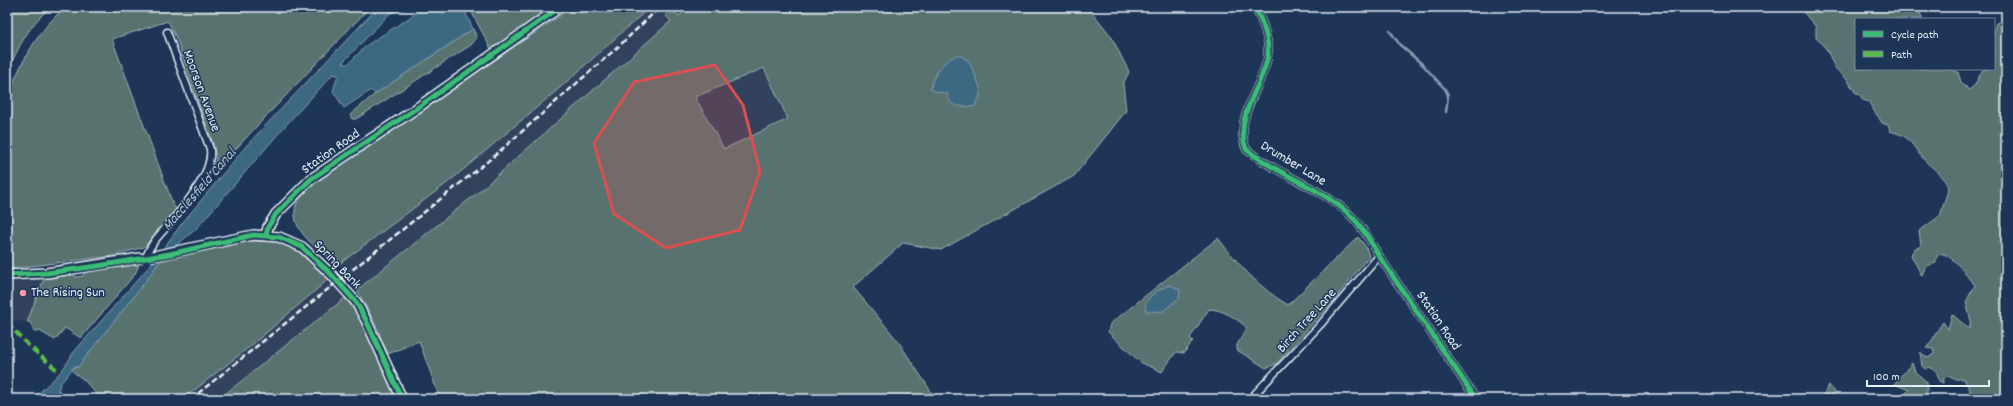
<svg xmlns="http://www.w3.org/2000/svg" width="2013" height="406" font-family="Dekko,sans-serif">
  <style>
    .built { fill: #30425c }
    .green { fill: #58726f; stroke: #a0b2b4; fill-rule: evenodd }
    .water { fill: #3c6881; stroke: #819fb1 }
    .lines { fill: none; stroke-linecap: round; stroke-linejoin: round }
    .stream { stroke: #819fb1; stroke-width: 2.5 }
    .street-casing { stroke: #e8f1f8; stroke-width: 9 }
    .secondary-casing { stroke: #e8f1f8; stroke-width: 12 }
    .street { stroke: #1d3557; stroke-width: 6 }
    .secondary { stroke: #1d3557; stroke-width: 9 }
    .rail { stroke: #e8f1f8; stroke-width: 2.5; stroke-dasharray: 6 3; stroke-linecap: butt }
    .quiet { stroke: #5cbc4b; stroke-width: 4; stroke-dasharray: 8 4; stroke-linecap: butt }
    .cycleway-casing { stroke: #1d3557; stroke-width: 8 }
    .cycleway { stroke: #3abd76; stroke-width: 5 }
    .marked { fill: #da5052; fill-opacity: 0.2; stroke: #da5052; stroke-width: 3; stroke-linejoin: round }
    .poi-dot { fill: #ff9aa2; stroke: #1d3557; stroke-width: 1.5 }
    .labels { text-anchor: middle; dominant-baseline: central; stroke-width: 3; stroke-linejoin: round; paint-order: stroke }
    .street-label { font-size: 14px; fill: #e8f1f8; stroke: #1d3557 }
    .poi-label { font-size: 14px; fill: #e8f1f8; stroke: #1d3557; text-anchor: start }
    .water-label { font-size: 15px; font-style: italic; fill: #acc1ce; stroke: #1d3557 }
  </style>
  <rect width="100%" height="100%" fill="#1d3557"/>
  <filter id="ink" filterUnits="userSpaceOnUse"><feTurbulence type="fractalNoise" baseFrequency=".025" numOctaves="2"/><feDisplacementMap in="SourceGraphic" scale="8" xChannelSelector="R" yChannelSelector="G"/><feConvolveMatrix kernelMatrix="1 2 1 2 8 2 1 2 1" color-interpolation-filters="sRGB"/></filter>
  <g filter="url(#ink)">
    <g class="built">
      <path d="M650,7h8l13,14 -189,168 -125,101 -19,-25 113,-85 111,-94z"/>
      <path d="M670,7h18l-9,10z"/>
      <path d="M764,68l24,51 -64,31 -29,-53z"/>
      <path d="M45,276l-18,46 -19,-2 -1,-41z"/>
      <path d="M330,278l15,20 -126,101h-36z"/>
    </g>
    <g class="green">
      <path d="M7,7h44c-22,17 -33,41 -44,66z"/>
      <path d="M67,7h303l-114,120 -34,37 -8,6 2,-10 -3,-16 -36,-104 -9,-19 -56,18 62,168 3,2 -33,38 -32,9 -105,13v-171c11,-30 33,-73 60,-91z"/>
      <path d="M396,7h17l-23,6z"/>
      <path d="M469,7h83l-60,44z"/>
      <path d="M573,7h77l-88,79 -111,94 -113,85c-17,-14 -50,-34 -42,-60 5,-13 22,-23 32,-32z"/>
      <path d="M688,7h400l23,29 18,36 -6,12 3,27 -52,65 -133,74 -38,-7 -50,44 45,54 38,58h-496l-21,-58 -31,13 -13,-31 -18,-33 125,-101 189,-168 -6,-6 7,-6 7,7zM764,68l24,51 -64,30 -29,-52z"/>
      <path d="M1799,7h118l6,12h-67v50h92l10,3 3,10 8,8 6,-5 8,-16h11v-39l2,-7 7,-2 3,-3v381h-33l-4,-3 1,-6 -6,-11h-10l-6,-3 -4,2 -1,5 -4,-2c-1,-8 -3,-12 -11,-14l-3,2 -3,-3 -2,-14 8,6 6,-4 -1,-5 -7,-1c8,-8 10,-17 17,-26l5,7 4,-15 17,15 2,-8 -5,-19 9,-17c-12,-11 -18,-28 -35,-32l-4,5v5c-8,2 -12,4 -14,13l-11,-21 3,-6 7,-3 -2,-15 21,-15 9,-29c-8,-16 -19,-19 -29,-32 -5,-6 -8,-13 -16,-19 -3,-2 -9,-3 -14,-5l-2,-6 -6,-2c-4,-8 -10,-13 -13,-21l-6,-2 -3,-5 -5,-3 -8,-13 -12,-11 -8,-18 -11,-13v-10z"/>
      <path d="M473,29l4,9 -6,7 -115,74h-4l-2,-4 25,-21z"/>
      <path d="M1358,237l8,10 3,9 -34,43 -59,65 -10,4 -29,-18v-5l10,-17c-9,-9 -25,-19 -38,-19l-19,29 3,3 -9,12 -8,-1 -14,20 -22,-10 -32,-30 2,-8 108,-86c20,26 41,50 70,67z"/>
      <path d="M248,241h31l17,5 34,32 -77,66 -70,55h-82l-17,-19 -13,-10 3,-3h4l82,-106z"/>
      <path d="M139,265l-4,9 -54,64 -16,-10 -10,12 -17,-10 -4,2 -4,-10h-3l18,-46 28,-3 2,4 8,-1 1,-4z"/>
      <path d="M345,298l14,18 37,83h-177z"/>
      <path d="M1912,363l3,9 12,10v17h-22l-2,-3 6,-6 -15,-6z"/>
      <path d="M1829,385l6,7 -3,7h-11z"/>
      <path d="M58,390l11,9h-16l4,-4z"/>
    </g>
    <g class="water">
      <path d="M378,7h18l-53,55 1,2h4l19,-19 59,-38h37l10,22 -98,65 -4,-4 -27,18 -11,-17 5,-16 -5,-1 -47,51 -91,105 -30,24 -20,28 -67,85h-4l-14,17 -3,11 -4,4h-20c16,-17 29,-24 40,-46l81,-92 29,-39 64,-77z"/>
      <path d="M959,55l10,6 11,26v9l-6,11c-13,-2 -24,3 -27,-14l-10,-1 -6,-3c0,-12 16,-33 28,-34z"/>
      <path d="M1170,285l10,5 -1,8 -16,13 -16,1 -2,-3c0,-13 15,-20 25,-24z"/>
    </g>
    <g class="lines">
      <path class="stream" d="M1390,31l10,14 22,19 23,25 3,6 -2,17"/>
      <defs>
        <g id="street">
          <path d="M1254,7c9,14 17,36 13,53 -7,30 -33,57 -21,89 32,27 81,40 109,71 10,11 17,24 24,36l97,143"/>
          <path d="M146,257c5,-16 19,-27 29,-40 14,-17 38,-46 35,-68l-43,-117"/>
          <path d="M1250,399l70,-74 59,-69"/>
        </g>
        <g id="secondary">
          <path d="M266,235l2,-8 8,-13 35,-35 106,-71 143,-101"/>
          <path d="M153,256l100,-21 26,2 23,10 28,26 26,29 10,18 36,79"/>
          <path d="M7,275l40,-2 93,-15"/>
        </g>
      </defs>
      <use href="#street" class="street-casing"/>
      <use href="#secondary" class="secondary-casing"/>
      <use href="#street" class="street"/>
      <use href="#secondary" class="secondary"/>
      <path class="rail" d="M191,399l302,-242 126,-111 41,-39"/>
      <path class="quiet" d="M7,323l21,22 29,25"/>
      <defs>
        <g id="cycleway">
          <path d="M1254,7c9,14 17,36 13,53 -7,30 -33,57 -21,89 32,27 81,40 109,71 10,11 17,24 24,36l97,143"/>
          <path d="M266,235l2,-8 8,-13 35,-35 106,-71 143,-101"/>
          <path d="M7,275l40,-2 51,-7 72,-12 83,-19 26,2 23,10 28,26 26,29 10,18 36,79"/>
        </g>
      </defs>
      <use href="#cycleway" class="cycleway-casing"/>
      <use href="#cycleway" class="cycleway"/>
    </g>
  </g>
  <path class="marked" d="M715,65l28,40 17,66 -20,59 -74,18 -52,-34 -20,-71 40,-61z"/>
  <circle class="poi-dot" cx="23" cy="293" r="4"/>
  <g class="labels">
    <g class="street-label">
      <text transform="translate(201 91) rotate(70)">Moorson Avenue</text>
      <text transform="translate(331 152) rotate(-35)">Station Road</text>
      <text transform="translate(1293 164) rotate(31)">Drumber Lane</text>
      <text transform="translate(337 265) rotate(46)">Spring Bank</text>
      <text transform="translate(1307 321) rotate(-48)">Birch Tree Lane</text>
      <text transform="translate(1438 321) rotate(56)">Station Road</text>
    </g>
    <g class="poi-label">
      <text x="31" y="293">The Rising Sun</text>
    </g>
    <g class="water-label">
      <text transform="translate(200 190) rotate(-49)">Macclesfield Canal</text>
    </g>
  </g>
  <rect width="2013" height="406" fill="none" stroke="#1d3557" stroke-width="24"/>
  <rect x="12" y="12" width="1989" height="382" fill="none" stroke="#e8f1f8" stroke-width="1.5" filter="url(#ink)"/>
  <rect x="1855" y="18" width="140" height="52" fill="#1d3557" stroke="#6e8097"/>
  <rect x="1863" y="31" width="20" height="6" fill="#3abd76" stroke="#6e8097"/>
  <text x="1891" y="38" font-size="12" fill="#e8f1f8">Cycle path</text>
  <rect x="1863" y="51" width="20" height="6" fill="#5cbc4b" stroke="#6e8097"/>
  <text x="1891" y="58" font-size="12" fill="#e8f1f8">Path</text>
  <path d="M1867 380v6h122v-6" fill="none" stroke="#e8f1f8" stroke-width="2"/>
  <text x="1873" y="380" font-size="12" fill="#e8f1f8" stroke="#1d3557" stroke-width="3" paint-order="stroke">100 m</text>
</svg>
